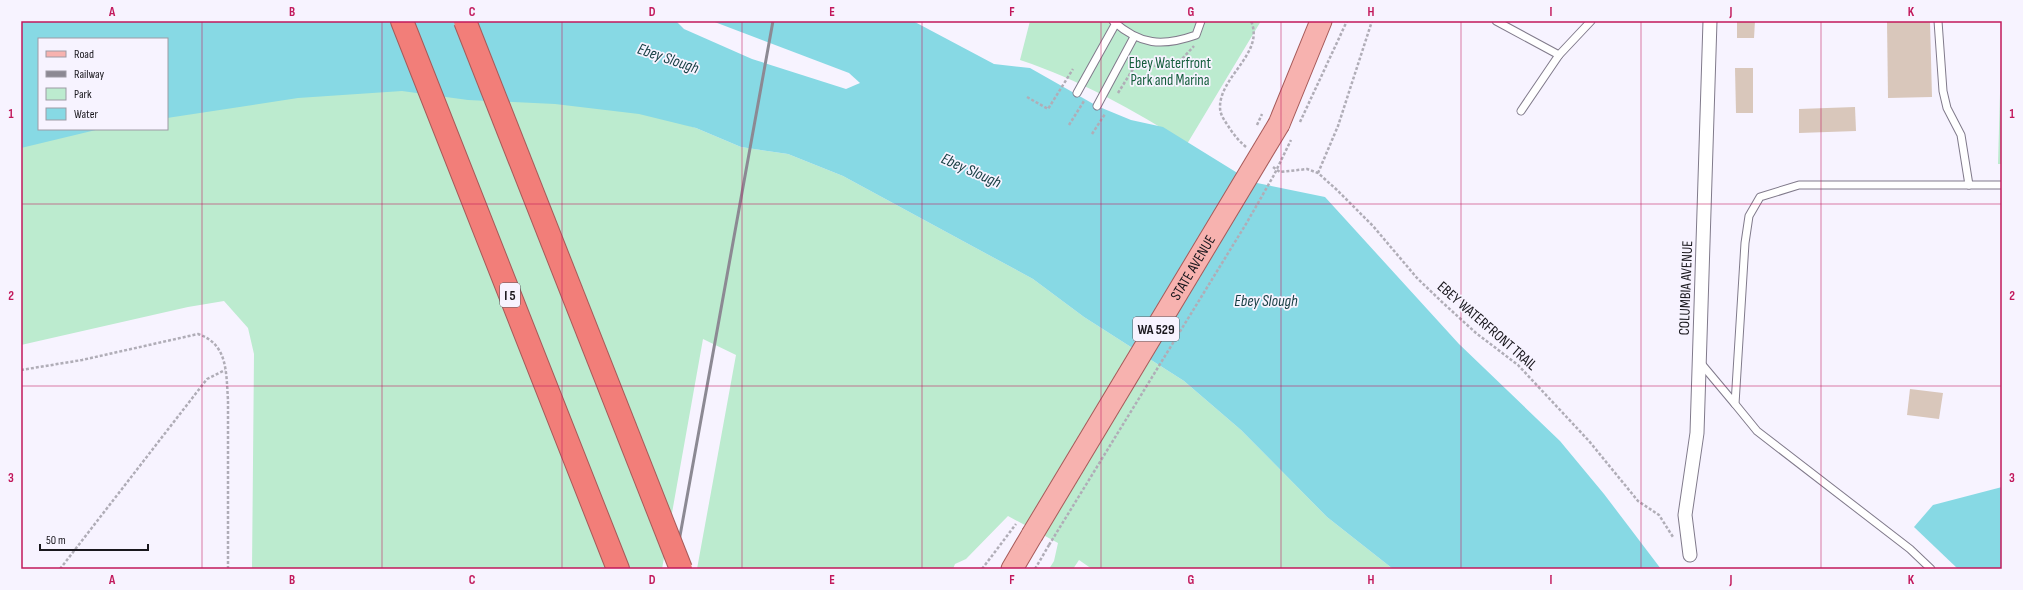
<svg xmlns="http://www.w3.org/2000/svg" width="2023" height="590" font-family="'Sofia Sans Condensed',sans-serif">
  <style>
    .green { fill: #bcebcf }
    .water { fill: #87d9e4 }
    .pier { fill: #f7f3ff }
    .building { fill: #d9c7bb }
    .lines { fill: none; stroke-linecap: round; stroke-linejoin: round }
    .service-casing { stroke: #807a8b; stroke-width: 9 }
    .minor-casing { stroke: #807a8b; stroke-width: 15 }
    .primary-casing { stroke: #a65a59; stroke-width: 23 }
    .motorway-casing { stroke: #a65a59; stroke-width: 24 }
    .path { stroke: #b0adb7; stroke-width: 2.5; stroke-dasharray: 3 2; stroke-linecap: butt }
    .service { stroke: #fff; stroke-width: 7 }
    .minor { stroke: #fff; stroke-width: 13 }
    .primary { stroke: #f7b2af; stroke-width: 21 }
    .motorway { stroke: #f27e79; stroke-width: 22 }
    .rail { stroke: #8c8993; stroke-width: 3 }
    .primary-bridge-casing { stroke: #a65a59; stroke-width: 23; stroke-linecap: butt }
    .motorway-bridge-casing { stroke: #a65a59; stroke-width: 24; stroke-linecap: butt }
    .path-bridge { stroke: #b0adb7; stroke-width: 2.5; stroke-dasharray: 3 2; stroke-linecap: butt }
    .primary-bridge { stroke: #f7b2af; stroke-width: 21 }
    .motorway-bridge { stroke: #f27e79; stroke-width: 22 }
    .grid { fill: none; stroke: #c2185b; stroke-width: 1; stroke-opacity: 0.55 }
    .labels { text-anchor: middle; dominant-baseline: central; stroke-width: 3.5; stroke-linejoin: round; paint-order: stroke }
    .shield { fill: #f7f3ff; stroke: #5c5961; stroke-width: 1 }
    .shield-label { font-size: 14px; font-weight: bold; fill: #19171d }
    .park-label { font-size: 15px; fill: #155e3d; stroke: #f7f3ff }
    .street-label { font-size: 15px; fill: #19171d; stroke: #f7f3ff }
    .water-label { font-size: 16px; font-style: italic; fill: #163d42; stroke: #f7f3ff }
    .neatline { fill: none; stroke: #c2185b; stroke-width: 1.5 }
    .grid-label { font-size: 13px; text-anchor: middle; font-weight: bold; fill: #c2185b }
  </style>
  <rect width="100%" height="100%" fill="#f7f3ff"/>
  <g class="green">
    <path d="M1030,21h231l-74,123c-53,-34 -107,-64 -167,-84z"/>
    <path d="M2002,22v142h-4z"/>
    <path d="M315,79l295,20 86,29 45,19 47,7 55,22 190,103 51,38 100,64 57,49 86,87 66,52h-301l-13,-9 -6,9h-24l5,-8 4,-18 -50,-27 -42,43 -11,5 -2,5h-256l39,-214 -33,-16 -41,230h-410l2,-215 -6,-26 -24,-27 -36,6 -167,38v-215l146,-1v-28z"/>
  </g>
  <g class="water">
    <path d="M21,21h892l81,43 36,4 67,38 34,14 32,7 89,55 73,15 134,147 101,97 44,53 57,75h-268l-66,-52 -86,-87 -57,-49 -100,-64 -51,-38 -190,-103 -55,-22 -47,-7 -45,-19 -57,-14 -84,-10 -87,-4 -66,-9 -104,7 -131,20v-79h-128v90h61l-79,19z"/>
    <path d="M2002,487v82h-44l-44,-42 19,-22z"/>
  </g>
  <path class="pier" d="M676,21h36l137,52 11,10 -14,6 -94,-30 -68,-30z"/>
  <g class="building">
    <path d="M1737,21h18l-1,17h-17z"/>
    <path d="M1887,21h43l2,76 -44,1z"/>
    <path d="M1735,68h18v45h-17z"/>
    <path d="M1855,107l1,24 -57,2v-24z"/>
    <path d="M1910,389l33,4 -4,26 -32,-4z"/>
  </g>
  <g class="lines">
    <defs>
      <g id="service">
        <path d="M1113,21c27,24 49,26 83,14l5,-14"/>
        <path d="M1496,21l63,34"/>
        <path d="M1938,21l5,70 4,17 14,27 8,50"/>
        <path d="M1077,93l39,-70"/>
        <path d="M1097,106l37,-69"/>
        <path d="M1521,111l38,-56 32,-34"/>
        <path d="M1699,361l36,43"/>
        <path d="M1931,569l-21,-20 -153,-118 -22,-27 10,-161 4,-27 11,-19 39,-12h203"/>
      </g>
      <path id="minor" d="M1690,555l-5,-40 12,-82 13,-412"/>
      <g id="primary">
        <path d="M1279,124l42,-103"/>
        <path d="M1012,569l20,-34"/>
      </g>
      <path id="motorway" d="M402,21l216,548"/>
    </defs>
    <use href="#service" class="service-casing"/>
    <use href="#minor" class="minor-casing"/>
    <use href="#primary" class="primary-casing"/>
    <use href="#motorway" class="motorway-casing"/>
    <g class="path">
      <path d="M1118,93l15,-24 18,-4 10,2 7,-2 14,-6 12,-13"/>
      <path d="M1027,97l21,12 25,-40"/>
      <path d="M1300,122l47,-101"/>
      <path d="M1069,125l15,-24"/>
      <path d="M1092,134l13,-20"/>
      <path d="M1246,147c-6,-5 -11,-11 -16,-18 -4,-7 -10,-13 -10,-22 0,-31 45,-54 31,-86"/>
      <path d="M1273,167l7,5 27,-3 11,4 19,17 36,36 44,52 25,24 34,31 42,32 71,76 49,60 21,14 14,22"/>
      <path d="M1318,173l20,-47 34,-105"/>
      <path d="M21,370l61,-10 116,-26c30,10 28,38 30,66v169"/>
      <path d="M60,569l147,-190 18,-9"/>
      <path d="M982,569l34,-45"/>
      <path d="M1035,569l14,-24"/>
    </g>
    <use href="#service" class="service"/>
    <use href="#minor" class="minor"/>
    <use href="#primary" class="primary"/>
    <use href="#motorway" class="motorway"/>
    <path class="rail" d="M674,569l99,-548"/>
    <defs>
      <g id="primary-bridge">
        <path id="s1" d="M1032,535l247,-411"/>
      </g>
      <path id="motorway-bridge" d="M465,21l216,548"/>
    </defs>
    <use href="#primary-bridge" class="primary-bridge-casing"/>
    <use href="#motorway-bridge" class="motorway-bridge-casing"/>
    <g class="path-bridge">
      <path d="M1257,125l5,-11"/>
      <path d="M1049,545l197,-321 28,-49 17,-35"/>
    </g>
    <use href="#primary-bridge" class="primary-bridge"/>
    <use href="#motorway-bridge" class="motorway-bridge"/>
  </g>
  <path class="grid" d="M202,21v548M382,21v548M562,21v548M742,21v548M922,21v548M1101,21v548M1281,21v548M1461,21v548M1641,21v548M1821,21v548M21,204h1981M21,386h1981"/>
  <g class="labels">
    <g class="shield">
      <rect x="500" y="283" width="20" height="24" rx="3"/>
      <rect x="1133" y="317" width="46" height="24" rx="3"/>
    </g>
    <g class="shield-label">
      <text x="510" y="295">I 5</text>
      <text x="1156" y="329">WA 529</text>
    </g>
    <g class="park-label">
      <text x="1170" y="63">Ebey Waterfront<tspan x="1170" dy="17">Park and Marina</tspan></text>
    </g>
    <g class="street-label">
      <text stroke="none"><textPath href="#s1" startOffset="312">STATE AVENUE</textPath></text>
      <text transform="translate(1686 288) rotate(-88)">COLUMBIA AVENUE</text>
      <text transform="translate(1487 326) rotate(41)">EBEY WATERFRONT TRAIL</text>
    </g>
    <g class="water-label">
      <text transform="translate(668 59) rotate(19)">Ebey Slough</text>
      <text transform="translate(971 171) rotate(24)">Ebey Slough</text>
      <text x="1266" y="301">Ebey Slough</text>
    </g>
  </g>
  <rect width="2023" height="590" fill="none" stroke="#f7f3ff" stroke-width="44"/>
  <rect x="38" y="38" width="130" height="92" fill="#f7f3ff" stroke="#9e9ba5"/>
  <rect x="46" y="51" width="20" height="6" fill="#f7b2af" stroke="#9e9ba5"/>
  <text x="74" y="58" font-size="12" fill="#19171d">Road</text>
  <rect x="46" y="71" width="20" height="6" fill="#8c8993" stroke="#9e9ba5"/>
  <text x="74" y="78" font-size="12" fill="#19171d">Railway</text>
  <rect x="46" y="88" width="20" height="12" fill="#bcebcf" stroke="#9e9ba5"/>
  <text x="74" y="98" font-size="12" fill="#19171d">Park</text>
  <rect x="46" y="108" width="20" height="12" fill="#87d9e4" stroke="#9e9ba5"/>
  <text x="74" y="118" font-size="12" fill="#19171d">Water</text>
  <path d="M40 544v6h108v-6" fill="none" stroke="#19171d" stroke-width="2"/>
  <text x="46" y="544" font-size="12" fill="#19171d" stroke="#f7f3ff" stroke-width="3" paint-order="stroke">50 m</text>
  <rect x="22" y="22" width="1979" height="546" class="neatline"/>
  <g class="grid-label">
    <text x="112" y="16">A</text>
    <text x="292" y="16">B</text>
    <text x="472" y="16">C</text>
    <text x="652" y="16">D</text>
    <text x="832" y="16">E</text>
    <text x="1012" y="16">F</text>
    <text x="1191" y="16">G</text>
    <text x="1371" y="16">H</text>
    <text x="1551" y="16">I</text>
    <text x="1731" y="16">J</text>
    <text x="1911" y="16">K</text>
    <text x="11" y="118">1</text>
    <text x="2012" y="118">1</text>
    <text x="11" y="300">2</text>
    <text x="2012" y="300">2</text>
    <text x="11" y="482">3</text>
    <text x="2012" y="482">3</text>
    <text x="112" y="584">A</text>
    <text x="292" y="584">B</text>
    <text x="472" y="584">C</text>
    <text x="652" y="584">D</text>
    <text x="832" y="584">E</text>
    <text x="1012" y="584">F</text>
    <text x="1191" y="584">G</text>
    <text x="1371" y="584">H</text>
    <text x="1551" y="584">I</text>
    <text x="1731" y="584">J</text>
    <text x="1911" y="584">K</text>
  </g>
</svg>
